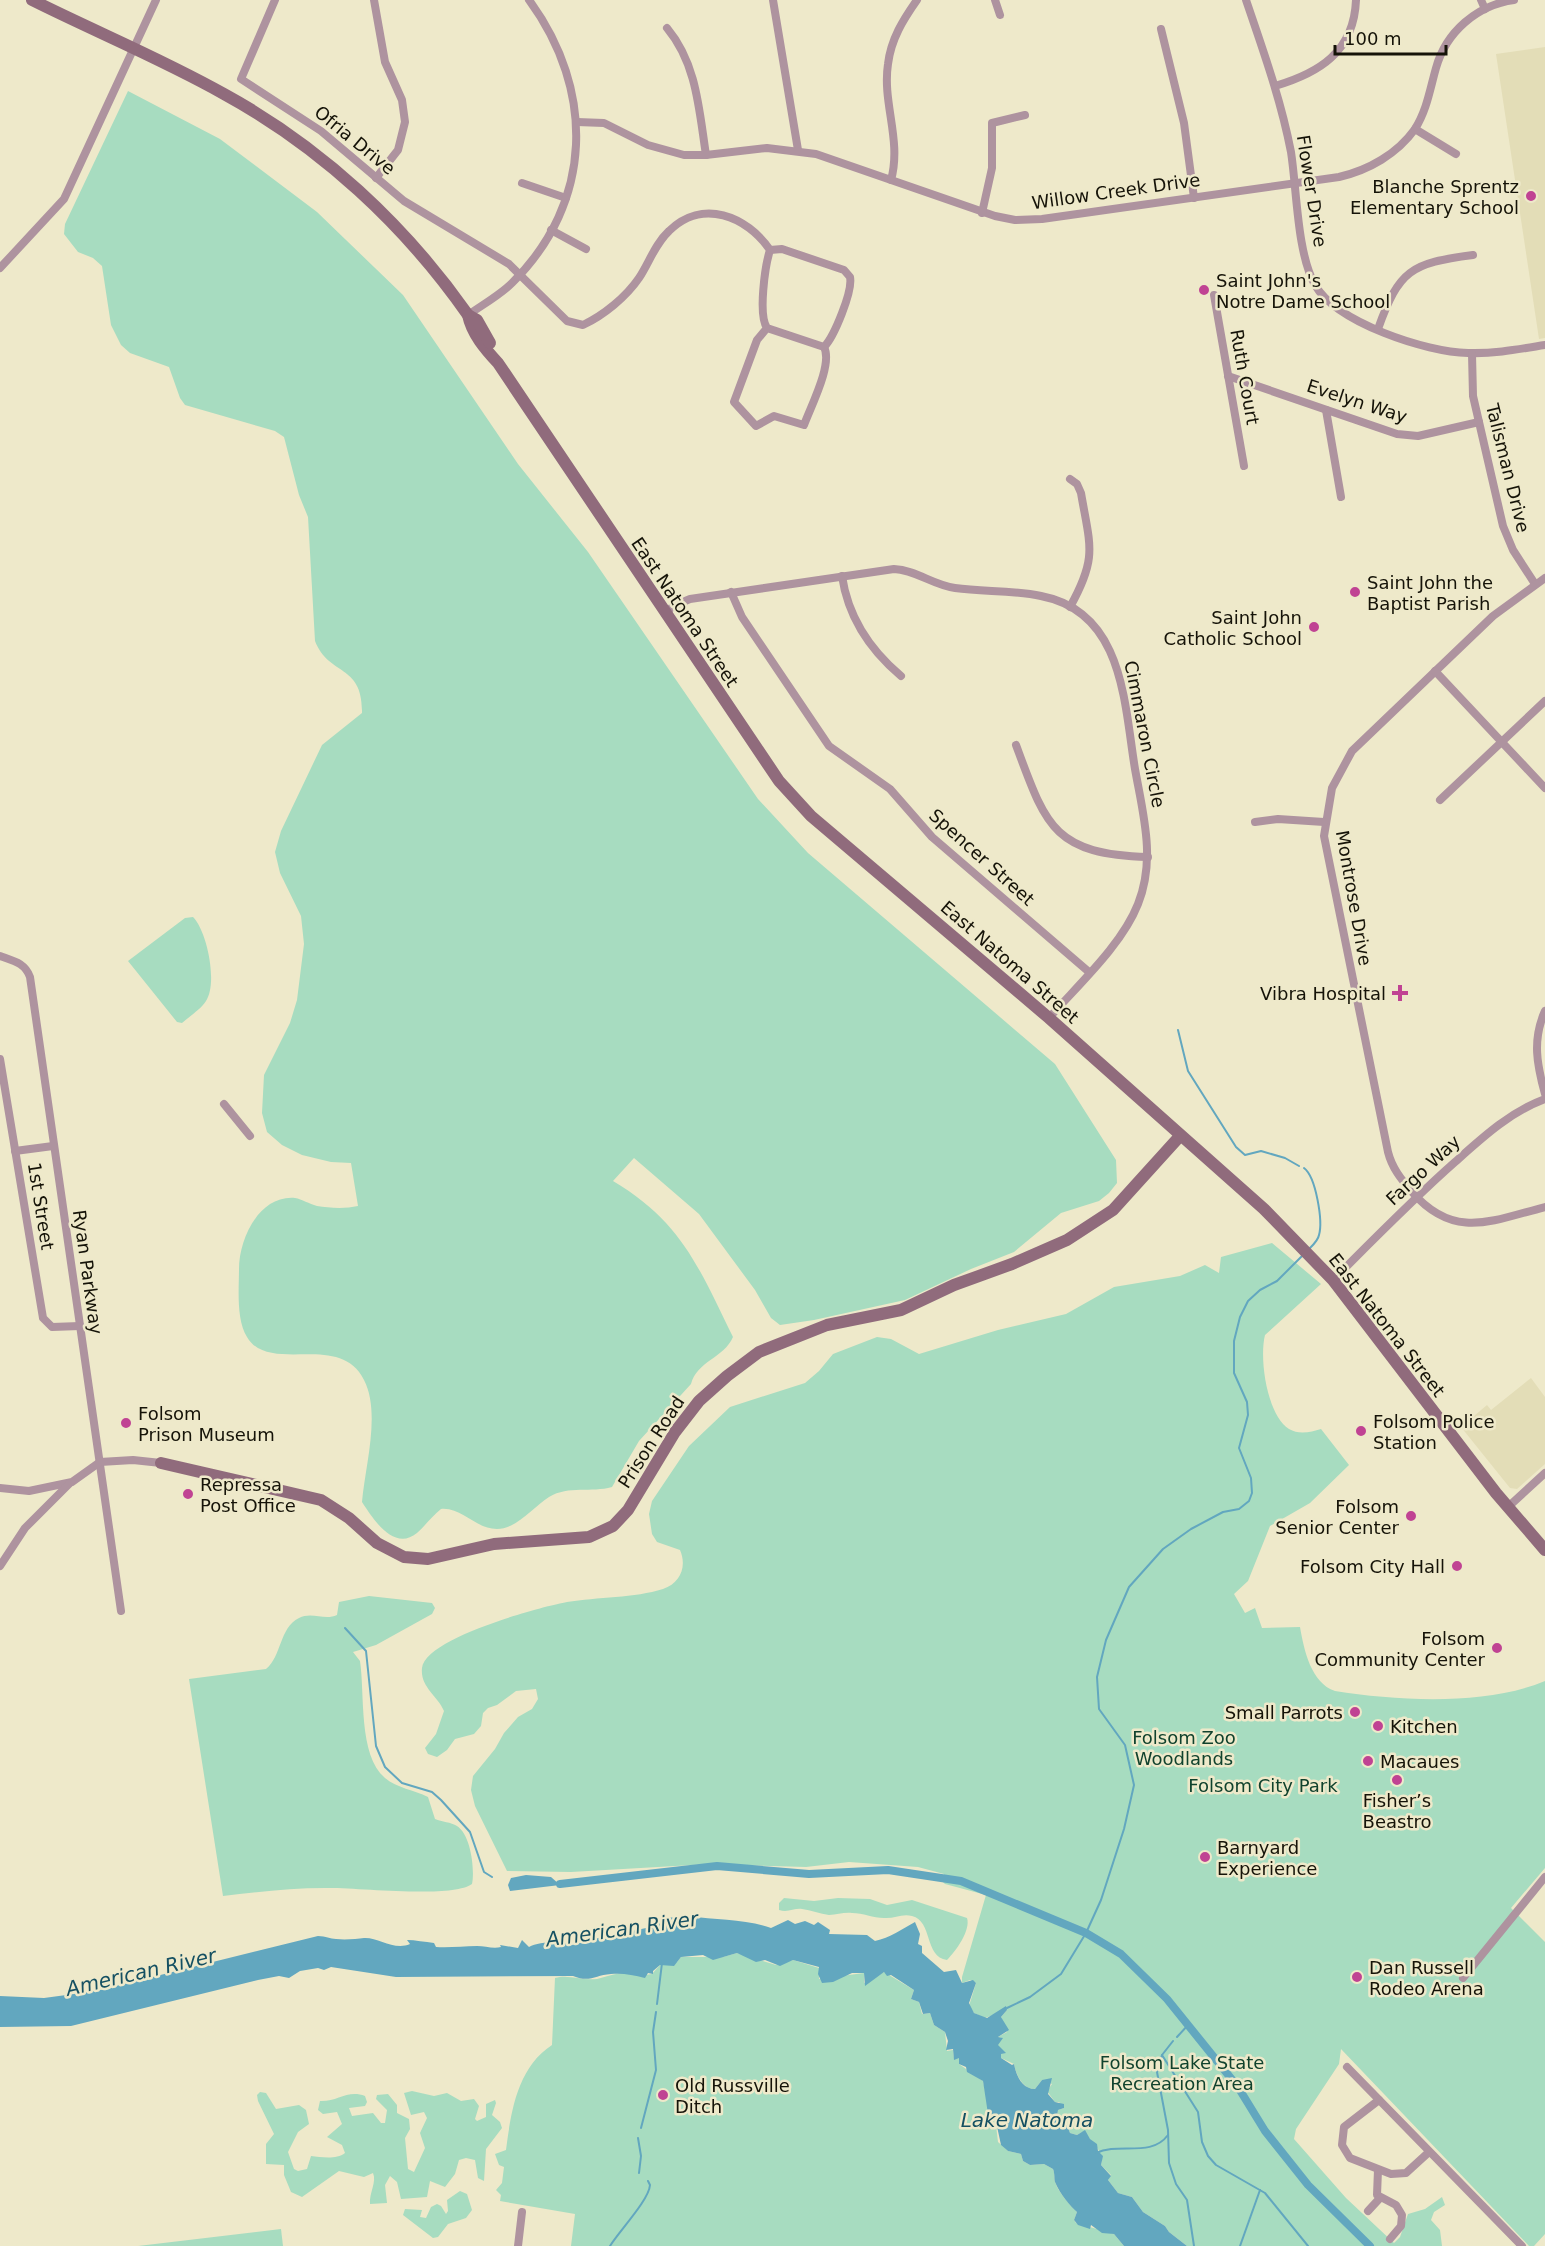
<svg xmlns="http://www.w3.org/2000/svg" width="1545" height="2246" font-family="'DejaVu Sans',sans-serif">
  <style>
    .built { fill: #e3ddb7 }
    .green { fill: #a7dcc0 }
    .water { fill: #62a7bf }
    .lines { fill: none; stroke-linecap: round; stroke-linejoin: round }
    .stream { stroke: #62a7bf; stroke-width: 2 }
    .canal { stroke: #62a7bf; stroke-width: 8 }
    .street { stroke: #ae939f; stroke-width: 8 }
    .secondary { stroke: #906b7c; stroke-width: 12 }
    .poi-dot { fill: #c04393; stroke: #eee9ca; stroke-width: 2 }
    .labels { text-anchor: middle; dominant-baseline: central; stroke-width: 5; stroke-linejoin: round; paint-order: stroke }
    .street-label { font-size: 18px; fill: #151308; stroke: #eee9ca }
    .poi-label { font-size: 18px; fill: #151308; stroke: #eee9ca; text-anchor: start }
    .park-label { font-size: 18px; fill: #10422d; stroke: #eee9ca }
    .water-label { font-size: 20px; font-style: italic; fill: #155062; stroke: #eee9ca }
  </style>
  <rect width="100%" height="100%" fill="#eee9ca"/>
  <g class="built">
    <path d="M1545,47v291l-6,1 -43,-285z"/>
    <path d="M1531,1378l14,19v67l-28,25 -7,-1 -49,-61 26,-22 4,5z"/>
  </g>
  <g class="green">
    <path d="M128,91l92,48 97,73 86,83 115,169 70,88 170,247 50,54 247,211 61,96 1,23 -8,10 -10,8 -38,12 -47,39 -43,17 -66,31 -91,20 -34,5 -9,-7 -16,-28 -56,-76 -65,-56 -21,23c69,41 86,87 120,156 -9,21 -36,24 -42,47l-52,57 -27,46c-21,6 -43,-2 -63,10 -16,10 -32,32 -52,32 -22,0 -35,-22 -56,-20 -9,7 -16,17 -24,24 -23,19 -44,-14 -55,-31 3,-36 19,-89 2,-122 -24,-49 -95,-5 -117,-43 -11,-18 -8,-48 -8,-68 0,-30 20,-74 56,-71 7,1 14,6 22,8 12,2 28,3 41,0l-7,-43 -20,-1 -29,-7 -20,-10 -15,-13 -5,-19 2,-38 26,-52 7,-23 7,-56 -3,-28 -21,-43 -5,-21 6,-21 41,-86 40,-32c1,-50 -33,-36 -47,-72l-7,-124 -9,-22 -15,-58 -9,-6 -90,-26 -5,-7 -11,-31 -39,-14 -9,-8 -10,-20 -9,-59 -9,-8 -15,-6 -14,-18 1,-10z"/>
    <path d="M193,917c14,14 25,66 13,84 -5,8 -16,15 -24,22l-5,-1 -49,-61 57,-43z"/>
    <path d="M1272,1243l49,41 -56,51c-6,24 2,80 24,94 10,6 22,3 32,0l28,36 -39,38 -40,23 -22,55 -14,13 11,19 10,-5 7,20 38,-1c4,23 11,56 35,64 64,10 150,15 210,-10v187l-34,40 34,34v292l-11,12h-5l-188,-197 -2,15 -43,65 -2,10 52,59 48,45 6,-6 8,-23 17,-5 17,-12 3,8 -11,7 -3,8 9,10 2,16h-255l-18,-14 -4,-6 -22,-14 -11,-15 -14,-4 -10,-13 3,-5 -10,-10c3,-14 -9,-24 -19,-33l-5,3 -7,-2 -3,-8 -10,-8 1,-7 6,-2 -5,-6h-4l-8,-11 5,-7 -10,-4 -7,9c-12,0 -19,-14 -21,-25l-13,-6v-9l-4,-4 5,-7 -4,-1 9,-5 -6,-15 6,-7 -22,8 -11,-5 -5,-7 7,-23 -6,-3 -8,3v-6l24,-82 -41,-11 -3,-3 2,-7 -26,-7 -69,-5 -43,5 -96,-3 -139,8 -64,-1 -32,-65 -4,-16 2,-14 22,-27 9,-16 14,-16 14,-8 6,-10 -2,-10 -20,2 -19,14 -9,3 -5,5 -2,13 -7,8 -19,5 -8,11 -10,7 -9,-3 -3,-6 11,-14 8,-23c-7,-16 -24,-24 -22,-43 3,-30 118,-61 145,-66 30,-5 68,-4 96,-13 18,-6 24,-23 17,-39l-23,-8 -5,-8 -3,-20 3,-13 37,-55 41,-39 75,-24 14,-12 14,-17 44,-17 14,2 28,15 79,-24 68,-16 48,-27 66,-11 25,-11 14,8 2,-16z"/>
    <path d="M369,1596l63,7 3,5 -3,6 -56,31 -23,7 7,9c5,33 -2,94 25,117 12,10 29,12 43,19l7,22c7,3 16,3 22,7 14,9 18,44 15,58 -21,15 -116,3 -147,4 -34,0 -68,4 -102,8l-34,-217 77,-10c16,-13 13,-41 33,-51 13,-7 25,3 38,-3l2,-13z"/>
    <path d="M784,1898l30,3 24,-3 32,1 17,6 25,-5 55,18c4,12 -11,33 -20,42 -23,-3 -14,-39 -35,-44 -10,-3 -18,3 -28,2 -11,0 -21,-5 -32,-5 -8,-1 -15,2 -23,2 -9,-1 -18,-5 -27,-6 -8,-1 -14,4 -23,1v-7z"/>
    <path d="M737,1953l39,12 17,-5 26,8v11l45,-6v10l20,-11 30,18 -3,9 8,3 3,12 8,-1 4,12 11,7 2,19 6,-1 1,8h5v6l24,17 5,24 7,12 3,25 10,9 13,3 2,7 7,4 14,-1 9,5c2,5 1,9 2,13 3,10 15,23 22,30l-3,8 2,3 38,11 10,12h-553l4,-32 -75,-13 1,-6 -5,-5 6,-7 2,-16 -5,-2 -4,-11 11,-4c5,-38 11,-82 46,-105l3,-67c14,-4 27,3 42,1 11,-3 31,-10 41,-3l14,-2 8,-9 17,-3 4,-5h42z"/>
    <path d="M412,2091l22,5 13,-3 14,8 13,-2 5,7 -4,13 2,2 9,-4v-13l9,-4 1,3 -4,12 8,7 2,6 -16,21 -2,32 -6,-3 -3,-18 -9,-2 -7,2 -4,14 -10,13 -15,-6 -3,16 -26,2 -4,-17 -7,-6 -5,9 2,18 -17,1c-1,-11 7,-22 3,-31l-9,4 -25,-6 -37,26 -11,-5 -7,-17v-10l-18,-1v-20l8,-10 -16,-33 -1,-6 3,-3 6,1 10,16 23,-4 7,5 3,14 -11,8 -10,20 6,17 4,2 9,-2 4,-13c10,1 25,4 34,-3l-3,-8 -15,-8 15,-13 -5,-12 -14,2 -5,-4 2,-9c17,1 28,-12 45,-5l2,6 -2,4 -16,2 3,8 21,-3 8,10h4l2,-13 -11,-11 1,-4 11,-1 9,11v8l12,6 1,10 -5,9 3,31 6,3 11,-24 -5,-15 7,-15 -3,-6 -13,3 -7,-22z"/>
    <path d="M460,2191l7,3 5,16 -6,8 -18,6 -10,13 -5,1 -30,-23 2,-6 17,1 -2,7 6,1 5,-11 6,-3 4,2 5,8 2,-3 -1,-11z"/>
    <path d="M281,2229l2,17h-145z"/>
  </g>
  <g class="water">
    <path d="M526,1875l25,2 9,8 -50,6 -2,-6 3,-7z"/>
    <path d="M689,1916c27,4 57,3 82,12l17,-8 7,4 10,-3 9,4 4,-3 12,8 -1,4 38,1 8,6c15,-3 27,-12 40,-19l5,12 -2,10 4,2v7l22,19 12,-2 6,13 11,-3 3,3 -7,20 5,10 13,5 19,-12 1,4 -6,7 8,13 -11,7 5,1 -5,7 8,8 -5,1v4l11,7 2,-1c2,11 8,25 21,25l7,-9 10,-2 -4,16 7,8 9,2v4l-6,2 -1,7 10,8 3,8 7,2 8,-5 5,9 7,5 1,7 5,5 -2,9 10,11 -3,4 10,13 14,4 11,15 22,14 4,6 18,14h-63l-10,-12 -12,-1 -11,-8 -1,4 -12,-4 -4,-5 3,-8c-7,-6 -17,-18 -22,-30 -1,-3 0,-8 -2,-13l-9,-5 -14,1 -7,-4 -2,-7 -13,-3 -7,-6 -6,-28 -7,-3 -5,-33 -16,-9 -1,-5 -7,-3v-6l-5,2 -1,-11 -7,1 2,-9 -3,-9 -11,-7 -4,-12 -7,1 -4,-12 -8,-3 3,-9 -23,-15 -4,1 -3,-4 -19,14 -1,-13h-12l-19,9 -11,1 -4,-9 1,-7 -26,-7 -13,6 -15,-6 -9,2 -19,-9 -24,7 -10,-5 -22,2 -7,9 -14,-1 -7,6v3l-5,-1 -3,5c-12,-3 -22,-5 -34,-4 -16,1 -21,9 -38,2l-177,1 -65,-10 -7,3 -6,-2 -18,3 -11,7 -10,-2 -21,4 -187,46 -71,1v-31l44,2 52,-7 222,-55c8,0 12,3 18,3 9,1 21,0 28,-1 14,-1 30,13 46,6l-3,-4c8,0 18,2 27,3l2,4c14,1 27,-1 41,-1 8,0 16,3 24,1l-1,-2 18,3 4,-8 7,7c10,-5 33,-7 43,-2l30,-8 6,3 4,-5 39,-8 17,-10 15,2z"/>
  </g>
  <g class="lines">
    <g class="stream">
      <path d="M1178,1030l10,41 48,76 9,8 16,-4 24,7 14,8"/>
      <path d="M1304,1168c12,9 19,53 15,67 -1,6 -7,11 -11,15"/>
      <path d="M345,1628l21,23 10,95 9,21 17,16 30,9 9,8 29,32 14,40 8,5"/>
      <path d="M657,2004l5,-41"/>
      <path d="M1007,2008l23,-11 31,-23 25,-41 15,-33 23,-71 10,-44 -9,-40 -26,-36 -2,-32 9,-37 23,-53 34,-38 28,-20 32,-17 16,-3 10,-8 3,-8 -1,-15 -12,-30 9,-33 -1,-13 -13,-29v-32l6,-24 8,-16 12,-11 17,-9 25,-25"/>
      <path d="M1177,2037l12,-13"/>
      <path d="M1173,2041l-11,14 36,57 4,30 6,14 8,9 49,28 43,53"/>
      <path d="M1162,2055l-5,17 11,58 1,33 7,21 11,16 7,46"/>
      <path d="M641,2128l15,-58 -3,-38 3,-20"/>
      <path d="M638,2138l3,18 -2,17"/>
      <path d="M1096,2153c23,-11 55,5 72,-18"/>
      <path d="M610,2246c10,-16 39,-46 40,-61l-2,-4"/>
      <path d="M1240,2246l20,-56"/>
    </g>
    <path class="canal" d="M560,1884l157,-18 92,8 79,-4 73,11 125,52 35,21 46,45 71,88 27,44 43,54 62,61"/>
    <g class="street">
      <path d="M275,0l-34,79 80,52 83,70 105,63 58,57 16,4c21,-10 43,-28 56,-47 10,-15 16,-34 30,-47 33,-33 78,-15 101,19 -5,16 -12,65 -3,78l57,19c9,17 -13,59 -20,78l-30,-9 -18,10 -22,-24 23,-62 10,-12"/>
      <path d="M374,0l11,62 17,38 3,22 -7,28 -22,28"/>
      <path d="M773,0l25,150"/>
      <path d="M995,0l5,15"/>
      <path d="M1246,0c17,50 35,100 45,152 6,39 6,101 24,133 22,38 111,67 153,68 26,1 52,-4 77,-8"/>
      <path d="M1481,0l4,9"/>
      <path d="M667,28c30,36 32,82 39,127"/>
      <path d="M1161,29l23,94 10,75"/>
      <path d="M1275,86c44,-13 79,-34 81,-86"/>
      <path d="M577,122l27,1 44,22 36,10h22l61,-7 49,6 179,62 20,4 27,-1 297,-42c30,-7 58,-23 76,-48 12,-19 15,-40 21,-61 10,-36 41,-63 78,-68"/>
      <path d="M1415,129l41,25"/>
      <path d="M891,180c11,-40 -9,-77 -3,-116 3,-25 15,-44 29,-64"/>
      <path d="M522,183l44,15"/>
      <path d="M982,213l10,-45v-45l33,-8"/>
      <path d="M551,230l35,19"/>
      <path d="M770,250l12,-1 62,21 6,7c3,14 -16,60 -26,70"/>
      <path d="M0,268l64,-69 92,-199"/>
      <path d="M1214,295l30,171"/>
      <path d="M468,315c14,-10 32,-20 44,-32 82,-81 83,-193 17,-283"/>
      <path d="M1378,329c21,-59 33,-66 95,-74"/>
      <path d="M1472,354l1,42 30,130 10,24 22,34"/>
      <path d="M1228,376l169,58 21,2 61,-14"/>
      <path d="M1326,410l15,87"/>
      <path d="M1070,479l7,5 4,9c9,53 17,64 -11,114"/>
      <path d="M842,576c6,41 27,73 59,100"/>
      <path d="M1545,578l-52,38 -141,135 -20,37 -8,48 64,316c4,16 13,27 24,40 42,48 79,29 133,15"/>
      <path d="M731,592l11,25 87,129 61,43 42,48 157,135"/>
      <path d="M665,614l8,-8 17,-7 204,-30c22,1 39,16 61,19 28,4 58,2 86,8 83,16 83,107 94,173 8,45 21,90 3,135 -16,41 -60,81 -89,114"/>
      <path d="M1435,671l110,117"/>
      <path d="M1016,745c30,81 37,109 132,112"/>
      <path d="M1440,800l105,-99"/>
      <path d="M1255,822l23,-3 46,3"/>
      <path d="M0,956c14,5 25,7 30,21l91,634"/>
      <path d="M1545,1011c-13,29 -8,54 0,83"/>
      <path d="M0,1059l43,259 9,9 28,-1"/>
      <path d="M224,1104l26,32"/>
      <path d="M15,1151l38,-5"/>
      <path d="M1333,1280c40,-40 80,-81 122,-118 28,-25 55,-50 90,-63"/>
      <path d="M0,1488l29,3 43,-9 28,-20 33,-2 28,3"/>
      <path d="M1508,1507l37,-34"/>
      <path d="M0,1566l25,-38 44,-44"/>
      <path d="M1463,1978l82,-101"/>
      <path d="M1347,2067l175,179"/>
      <path d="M1379,2100l-35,27 -2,18 8,13 41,16 15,-1 23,-21"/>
      <path d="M1378,2170l-1,25 19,10 6,10 -1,11 -11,13"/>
      <path d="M1368,2211l12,-13"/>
      <path d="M518,2246l4,-34"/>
    </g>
    <g class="secondary">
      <path d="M32,0c64,32 130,59 192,94 97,53 181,131 244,221 4,19 17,34 30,48l281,418 32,35 238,202 215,191 69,71 163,213 49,57"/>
      <path d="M468,315l9,5 13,23"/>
      <path d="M161,1463l160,37 28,18 28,25 27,14 24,2 66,-15 95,-7 24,-11 15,-16 47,-78 24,-31 28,-25 32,-24 68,-27 74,-15 53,-25 58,-21 55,-24 46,-30 67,-74"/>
    </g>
  </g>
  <g class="poi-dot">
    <circle cx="1531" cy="196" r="6"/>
    <circle cx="1204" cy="290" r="6"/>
    <circle cx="1355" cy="592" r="6"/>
    <circle cx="1314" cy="627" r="6"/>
    <path d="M1397 984h6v6h6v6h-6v6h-6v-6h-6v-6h6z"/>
    <circle cx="126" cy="1423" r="6"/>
    <circle cx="1361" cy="1431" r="6"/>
    <circle cx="188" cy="1494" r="6"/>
    <circle cx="1411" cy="1516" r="6"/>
    <circle cx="1457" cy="1566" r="6"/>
    <circle cx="1497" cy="1648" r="6"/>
    <circle cx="1355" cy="1712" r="6"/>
    <circle cx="1378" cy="1726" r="6"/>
    <circle cx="1368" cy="1761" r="6"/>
    <circle cx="1397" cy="1780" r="6"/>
    <circle cx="1205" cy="1857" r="6"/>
    <circle cx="1357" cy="1977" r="6"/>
    <circle cx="663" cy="2095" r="6"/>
  </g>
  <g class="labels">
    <g class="street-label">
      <text transform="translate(355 140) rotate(39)">Ofria Drive</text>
      <text transform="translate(1116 191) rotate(-8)">Willow Creek Drive</text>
      <text transform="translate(1312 191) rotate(81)">Flower Drive</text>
      <text transform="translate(1245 377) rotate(80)">Ruth Court</text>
      <text transform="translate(1357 401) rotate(18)">Evelyn Way</text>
      <text transform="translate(1508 468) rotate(76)">Talisman Drive</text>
      <text transform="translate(685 612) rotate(56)">East Natoma Street</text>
      <text transform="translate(1145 734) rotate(79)">Cimmaron Circle</text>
      <text transform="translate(982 857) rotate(42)">Spencer Street</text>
      <text transform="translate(1354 898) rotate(80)">Montrose Drive</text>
      <text transform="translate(1010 962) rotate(41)">East Natoma Street</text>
      <text transform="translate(1423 1170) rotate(-43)">Fargo Way</text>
      <text transform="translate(41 1206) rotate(81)">1st Street</text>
      <text transform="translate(88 1272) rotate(82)">Ryan Parkway</text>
      <text transform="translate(1387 1325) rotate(52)">East Natoma Street</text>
      <text transform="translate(651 1442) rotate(-57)">Prison Road</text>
    </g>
    <g class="poi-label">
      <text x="1519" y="186" text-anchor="end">Blanche Sprentz<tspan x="1519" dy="21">Elementary School</tspan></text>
      <text x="1216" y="280">Saint John's<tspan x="1216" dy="21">Notre Dame School</tspan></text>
      <text x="1367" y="582">Saint John the<tspan x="1367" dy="21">Baptist Parish</tspan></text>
      <text x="1302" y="617" text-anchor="end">Saint John<tspan x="1302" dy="21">Catholic School</tspan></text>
      <text x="1386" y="993" text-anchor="end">Vibra Hospital</text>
      <text x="138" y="1413">Folsom<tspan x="138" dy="21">Prison Museum</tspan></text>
      <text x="1373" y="1421">Folsom Police<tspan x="1373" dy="21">Station</tspan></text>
      <text x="200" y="1484">Repressa<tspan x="200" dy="21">Post Office</tspan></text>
      <text x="1399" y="1506" text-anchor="end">Folsom<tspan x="1399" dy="21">Senior Center</tspan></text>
      <text x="1445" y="1566" text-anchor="end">Folsom City Hall</text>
      <text x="1485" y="1638" text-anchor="end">Folsom<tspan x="1485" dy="21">Community Center</tspan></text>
      <text x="1343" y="1712" text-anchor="end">Small Parrots</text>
      <text x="1390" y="1726">Kitchen</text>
      <text x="1380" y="1761">Macaues</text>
      <text x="1397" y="1800" text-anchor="middle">Fisher’s<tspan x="1397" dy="21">Beastro</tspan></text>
      <text x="1217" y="1847">Barnyard<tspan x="1217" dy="21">Experience</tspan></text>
      <text x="1369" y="1967">Dan Russell<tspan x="1369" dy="21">Rodeo Arena</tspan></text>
      <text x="675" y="2085">Old Russville<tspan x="675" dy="21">Ditch</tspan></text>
    </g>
    <g class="park-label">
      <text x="1184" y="1737">Folsom Zoo<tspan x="1184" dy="21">Woodlands</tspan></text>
      <text x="1263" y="1785">Folsom City Park</text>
      <text x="1182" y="2062">Folsom Lake State<tspan x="1182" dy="21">Recreation Area</tspan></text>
    </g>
    <g class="water-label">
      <text transform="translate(622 1929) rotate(-8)">American River</text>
      <text transform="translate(141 1972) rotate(-13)">American River</text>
      <text x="1027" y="2120">Lake Natoma</text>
    </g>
  </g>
  <path d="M1335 45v9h111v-9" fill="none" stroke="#151308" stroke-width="3"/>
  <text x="1344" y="45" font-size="18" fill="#151308" stroke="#eee9ca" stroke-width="4.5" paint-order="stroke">100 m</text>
</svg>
